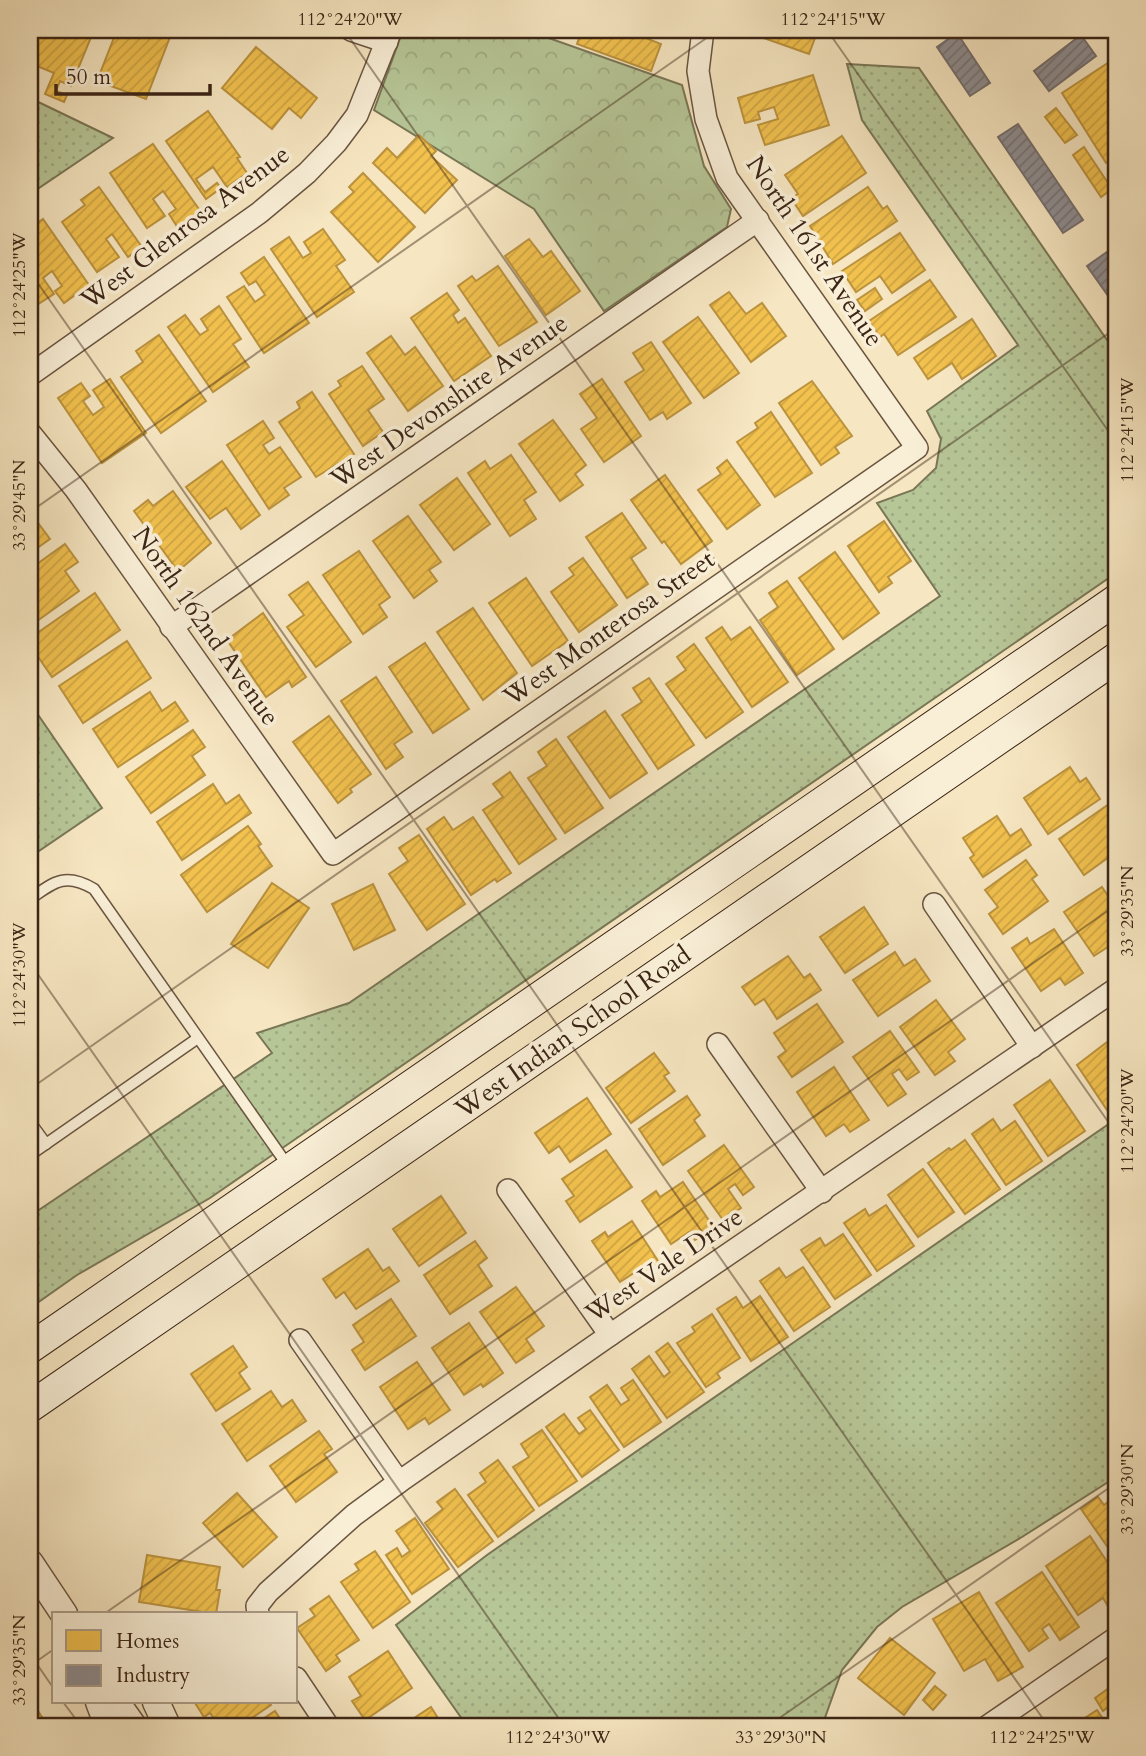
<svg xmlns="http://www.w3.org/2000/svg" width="1146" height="1756" font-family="Cardo,serif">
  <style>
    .grass { fill: url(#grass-dots); stroke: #797656; stroke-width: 2 }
    .park { fill: url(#park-crowns); stroke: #797656; stroke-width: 2 }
    .homes { fill: url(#homes-hatch); stroke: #bb923d; stroke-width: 2 }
    .industry { fill: url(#industry-hatch); stroke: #746e6d; stroke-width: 2 }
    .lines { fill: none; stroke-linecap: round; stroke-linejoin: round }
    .service-casing { stroke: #6a5541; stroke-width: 13 }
    .minor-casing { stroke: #6a5541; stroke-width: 24 }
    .tertiary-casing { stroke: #6a5541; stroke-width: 29 }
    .secondary-casing { stroke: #3b2516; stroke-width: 32 }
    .service { stroke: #f9efd7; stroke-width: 10 }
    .minor { stroke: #f9efd7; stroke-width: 21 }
    .tertiary { stroke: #f9efd7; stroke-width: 26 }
    .secondary { stroke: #f9efd7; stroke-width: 30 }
    .ticks { fill: none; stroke: #3b2516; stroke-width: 2; stroke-opacity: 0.45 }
    .labels { text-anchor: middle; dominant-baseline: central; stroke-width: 7; stroke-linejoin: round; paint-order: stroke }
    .street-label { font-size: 26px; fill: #3b2516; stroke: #f9efd7 }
    .neatline { fill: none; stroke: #3b2516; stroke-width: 2.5 }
    .ticks-label { font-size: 18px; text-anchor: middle; fill: #3b2516 }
  </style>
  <defs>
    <pattern id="grass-dots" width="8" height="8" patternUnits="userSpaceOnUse" patternTransform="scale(1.75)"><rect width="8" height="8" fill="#b7c697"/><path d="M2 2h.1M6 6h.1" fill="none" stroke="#9eaa81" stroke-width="1.8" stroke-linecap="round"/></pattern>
    <pattern id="park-crowns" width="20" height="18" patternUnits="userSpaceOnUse" patternTransform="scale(1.75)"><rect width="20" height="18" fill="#b7c697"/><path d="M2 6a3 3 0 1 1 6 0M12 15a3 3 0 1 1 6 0" fill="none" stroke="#9eaa81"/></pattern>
    <pattern id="homes-hatch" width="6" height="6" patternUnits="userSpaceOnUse" patternTransform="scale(1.75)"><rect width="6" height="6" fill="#f2c14e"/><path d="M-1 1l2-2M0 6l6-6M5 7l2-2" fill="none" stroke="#d0a643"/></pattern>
    <pattern id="industry-hatch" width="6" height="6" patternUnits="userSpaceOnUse" patternTransform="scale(1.75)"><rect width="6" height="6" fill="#8d8d92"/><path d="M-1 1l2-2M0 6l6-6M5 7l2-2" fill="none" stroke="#747376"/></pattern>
  </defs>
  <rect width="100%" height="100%" fill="#f6e6c1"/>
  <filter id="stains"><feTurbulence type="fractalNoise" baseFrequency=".00286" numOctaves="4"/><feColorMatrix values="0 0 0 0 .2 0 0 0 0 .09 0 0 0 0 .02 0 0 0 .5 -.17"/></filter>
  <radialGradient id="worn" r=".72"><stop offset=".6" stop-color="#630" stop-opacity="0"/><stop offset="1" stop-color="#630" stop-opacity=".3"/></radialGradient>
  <g class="grass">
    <path d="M847,64l72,4 197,285v220l-906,625 -133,77 -47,33v-92l242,-163 -15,-20 92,-30 591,-407 -63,-93 36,-13 23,-22 5,-29 -14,-28 91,-66 -156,-225z"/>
    <path d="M30,98l83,40 -83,56z"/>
    <path d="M30,703l72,105 -72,49z"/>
    <path d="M1116,1119v358l-94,60 -120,70 -25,20 -35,43 -20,56h-355l-71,-101 91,-70z"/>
  </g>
  <path class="park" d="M403,30h123l156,55 22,81 27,43 -4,18 -123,84 -70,-102 -160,-99z"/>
  <g class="homes">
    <path d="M36,30h58l-23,56 -11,-5 -4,10 11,4 -3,7 -19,-8 9,-21 -24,-10v-18z"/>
    <path d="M117,30h48l7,2 -26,67 -49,-18z"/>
    <path d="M582,30h70l-4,9 13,5 -10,27 -74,-27z"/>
    <path d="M747,30h71l-9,24 -62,-22z"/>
    <path d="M256,47l61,51 -16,20 -12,-10 -17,21 -50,-41z"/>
    <path d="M1114,59l2,3v95l-10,6 -44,-70z"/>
    <path d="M813,75l16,50 -64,20 -7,-20 20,-6 -4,-12 -16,5 2,7 -15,4 -7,-25z"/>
    <path d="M1056,108l21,27 -12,8 -20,-26z"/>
    <path d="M208,111l32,46 -3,1 10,15 -20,14 -14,-20 -17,12 9,13 12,-9 4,5 -15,11 -40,-58z"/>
    <path d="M419,135l17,16 -5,5 26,24 -32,33 -52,-50 14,-15 10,10z"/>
    <path d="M842,136l24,37 -63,43 -12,-18 7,-4 -13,-19z"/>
    <path d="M153,144l48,68 -23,16 -9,-14 7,-5 -13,-18 -10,8 12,17 -18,12 -37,-55z"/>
    <path d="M1084,147l28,42 -11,8 -28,-42z"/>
    <path d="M363,173l52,54 -37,35 -47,-50 23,-20 -5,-5z"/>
    <path d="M99,187l43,60 -14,10 -16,-23 -6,5 13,18 -22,15 -35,-50 23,-17 -4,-5z"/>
    <path d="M868,187l15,22 4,-3 10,15 -64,43 -23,-38z"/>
    <path d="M43,219l46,66 -25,18 -9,-12 7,-5 -10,-15 -9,7 11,16 -19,12 -5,-8v-70z"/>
    <path d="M323,229l22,31 -9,6 18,26 -37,25 -46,-68 18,-12 14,21 8,-5 -7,-11z"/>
    <path d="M900,233l25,37 -33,23 -12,-17 -24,16 -14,-21z"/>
    <path d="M529,239l14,18 8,-6 29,40 -34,24 -41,-59z"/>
    <path d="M264,257l45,66 -45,30 -37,-56 17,-11 11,16 10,-7 -9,-14 -7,4 -8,-12z"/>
    <path d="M498,266l39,56 -38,24 -41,-60 14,-10 4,5z"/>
    <path d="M930,280l26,37 -58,38 -14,-21 -4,3 -11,-16z"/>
    <path d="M875,288l7,11 -17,12 -8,-11z"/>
    <path d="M729,292l17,22 16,-11 24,33 -35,26 -41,-57z"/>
    <path d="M447,293l12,17 -6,5 5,8 7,-5 26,38 -37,25 -43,-63z"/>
    <path d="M219,306l22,33 -8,5 16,23 -36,25 -45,-65 17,-12 15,20 8,-5 -7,-11z"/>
    <path d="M698,317l41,56 -35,25 -41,-56z"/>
    <path d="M972,319l24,37 -34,23 -10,-16 -24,16 -14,-21z"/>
    <path d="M159,335l47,66 -45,32 -40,-56 22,-15 -7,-11z"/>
    <path d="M391,336l14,19 10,-8 28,39 -35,25 -41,-58z"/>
    <path d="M651,342l40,61 -24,16 -4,-7 -13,8 -25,-38 19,-12 -11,-17z"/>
    <path d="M362,366l22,33 -16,11 15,22 -20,14 -34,-52 12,-8 -3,-5z"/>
    <path d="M110,379l36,54 -44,30 -44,-65 23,-15 9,13 -7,5 10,14 11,-8 -11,-17z"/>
    <path d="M602,379l39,57 -37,26 -23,-33 16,-11 -17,-24z"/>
    <path d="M812,381l40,55 -17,11 4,6 -18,12 -42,-62z"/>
    <path d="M312,392l42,62 -38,23 -37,-55 21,-14 -3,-6z"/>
    <path d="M771,412l41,61 -37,24 -38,-55 21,-14 -3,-5z"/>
    <path d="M553,420l33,45 -11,9 8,11 -23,16 -41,-57z"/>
    <path d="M263,421l11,17 -11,7 6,9 11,-7 21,30 -17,11 5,7 -20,14 -42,-64z"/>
    <path d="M511,455l25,37 -12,8 12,19 -26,17 -42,-63 17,-12 5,8z"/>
    <path d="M727,460l33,45 -33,24 -29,-39 23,-16 -4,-6z"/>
    <path d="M222,461l38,54 -19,14 -15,-21 -16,11 -24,-32z"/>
    <path d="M665,475l47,66 -31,23 -17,-23 -2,2 -31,-43z"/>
    <path d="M457,478l33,46 -36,26 -34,-45z"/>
    <path d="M173,491l38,52 -33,28 -44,-60 14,-11 5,6z"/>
    <path d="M30,512l20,27 -20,14z"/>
    <path d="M622,513l24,35 -15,10 17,26 -21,14 -41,-61z"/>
    <path d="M408,516l33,46 -12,8 8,11 -23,17 -41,-57z"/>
    <path d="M884,521l27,40 -23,16 4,6 -13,9 -31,-46z"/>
    <path d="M65,544l13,18 -13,9 14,20 -49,35v-57z"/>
    <path d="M359,551l31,46 -11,8 8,12 -24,17 -40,-59z"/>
    <path d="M835,552l44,61 -36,26 -44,-61z"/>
    <path d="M583,558l34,47 -38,27 -28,-40 23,-17 -5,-7z"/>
    <path d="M526,578l42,63 -36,25 -43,-63z"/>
    <path d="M787,581l47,68 -37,26 -37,-55 18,-13 -9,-14z"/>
    <path d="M308,582l43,60 -35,25 -29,-40 17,-12 -15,-20z"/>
    <path d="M95,593l25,37 -68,47 -22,-32v-7z"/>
    <path d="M473,608l44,65 -34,27 -46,-68z"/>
    <path d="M263,613l43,64 -14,10 -3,-6 -23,16 -39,-57z"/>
    <path d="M722,627l9,13 19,-13 38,55 -36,25 -46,-69z"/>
    <path d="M127,641l24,37 -68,45 -24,-37z"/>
    <path d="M425,643l44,66 -36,24 -44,-66z"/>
    <path d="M694,644l49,68 -37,26 -40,-54 20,-14 -9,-13z"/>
    <path d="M376,677l36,55 -18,12 9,13 -17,12 -45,-68z"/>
    <path d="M649,678l45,67 -36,24 -36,-54 20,-13 -9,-14z"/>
    <path d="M150,692l12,19 13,-9 13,19 -70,46 -25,-38z"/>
    <path d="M605,711l42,62 -37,25 -42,-61z"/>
    <path d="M329,716l42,58 -21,15 2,3 -14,11 -45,-61z"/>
    <path d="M193,730l12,17 -13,9 13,19 -54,38 -25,-36z"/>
    <path d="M556,739l47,69 -38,25 -37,-55 19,-12 -9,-14z"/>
    <path d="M1070,767l10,15 6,-4 14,21 -52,35 -24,-36z"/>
    <path d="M510,772l46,67 -37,25 -36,-54 20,-13 -10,-13z"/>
    <path d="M213,784l13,20 13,-9 12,18 -69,47 -25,-38z"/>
    <path d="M1109,804l7,11v37l-32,23 -25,-36z"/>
    <path d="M997,816l13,20 11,-7 10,16 -48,32 -13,-19 4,-3 -11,-17z"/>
    <path d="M444,817l9,13 20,-13 38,56 -14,9 -2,-3 -24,16 -44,-66z"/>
    <path d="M248,826l13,18 -3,2 14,20 -65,46 -26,-37z"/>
    <path d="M419,835l46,69 -38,26 -38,-56 19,-13 -9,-13z"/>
    <path d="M1026,860l11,15 -5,4 16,22 -45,33 -14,-20 9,-7 -13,-17z"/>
    <path d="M272,883l37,25 -41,60 -37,-24z"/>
    <path d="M373,884l22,46 -41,20 -22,-46z"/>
    <path d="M1102,887l14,21v42l-5,-5 -17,11 -30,-44z"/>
    <path d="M864,907l24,37 -43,29 -25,-36z"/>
    <path d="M1054,929l29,44 -18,12 -5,-7 -19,13 -29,-43 15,-10 3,6z"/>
    <path d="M895,952l9,14 11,-7 15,22 -52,35 -25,-36z"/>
    <path d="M788,956l16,22 6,-4 11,16 -44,29 -13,-20 -9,6 -13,-18z"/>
    <path d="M936,1000l29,39 -17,13 7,9 -20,14 -35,-48z"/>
    <path d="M817,1004l26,38 -51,35 -14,-20 8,-6 -12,-18z"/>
    <path d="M890,1031l29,41 -12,8 -8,-11 -7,5 14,20 -18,12 -35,-49z"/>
    <path d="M1111,1039l5,8v57l-9,6 -30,-45z"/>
    <path d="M654,1053l15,20 -5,3 11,15 -44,32 -25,-35z"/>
    <path d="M834,1067l35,53 -19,12 -6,-8 -18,12 -29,-44z"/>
    <path d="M1050,1080l35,51 -37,25 -34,-51z"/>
    <path d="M687,1096l13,19 -6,5 11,16 -42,29 -24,-36z"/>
    <path d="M587,1098l24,36 -41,28 -11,-16 -10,7 -14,-20z"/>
    <path d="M993,1119l8,12 14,-10 27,40 -36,24 -34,-51z"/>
    <path d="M965,1140l35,49 -35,25 -37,-51 21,-15 2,2z"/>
    <path d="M724,1145l30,42 -11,8 -8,-11 -7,5 13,19 -18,12 -35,-49z"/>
    <path d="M606,1150l26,37 -52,35 -14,-21 8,-5 -12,-17z"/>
    <path d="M923,1169l31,43 -36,25 -30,-42z"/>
    <path d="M683,1182l31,46 -19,12 -6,-8 -18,12 -29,-43 14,-10 4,6z"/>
    <path d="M441,1196l25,37 -47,33 -26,-37z"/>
    <path d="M886,1205l28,41 -37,25 -33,-48 21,-14 4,7z"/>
    <path d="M632,1221l28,43 -19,13 -4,-6 -17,11 -28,-41 13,-9 3,5z"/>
    <path d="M843,1234l28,41 -36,24 -34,-49 19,-12 5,8z"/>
    <path d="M475,1241l12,17 -9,7 14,21 -42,28 -26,-39z"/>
    <path d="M368,1249l15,22 6,-4 10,14 -43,28 -12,-17 -8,6 -13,-19z"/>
    <path d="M803,1267l27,40 -36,24 -34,-50 19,-13 7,10z"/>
    <path d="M516,1287l28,39 -18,13 8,12 -18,12 -36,-51z"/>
    <path d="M760,1296l28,41 -37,24 -34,-52 19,-12 7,11z"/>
    <path d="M391,1299l25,37 -51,34 -13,-20 12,-8 -11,-17z"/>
    <path d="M712,1314l28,44 -23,15 3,5 -14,9 -29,-44 18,-11 -3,-5z"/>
    <path d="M469,1323l34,50 -20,14 -2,-3 -17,11 -32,-47z"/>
    <path d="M668,1343l36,49 -37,26 -35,-49 17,-13 15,21 6,-5 -14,-20z"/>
    <path d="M233,1346l14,21 -8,6 11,16 -34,22 -25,-37z"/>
    <path d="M417,1362l33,48 -21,14 -4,-6 -17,11 -28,-42z"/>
    <path d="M633,1380l28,42 -37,25 -34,-50 17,-12 14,20 8,-5 -8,-12z"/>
    <path d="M271,1391l11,16 10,-7 14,21 -59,40 -25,-37z"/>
    <path d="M590,1410l29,40 -37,27 -36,-50 18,-13 15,20 7,-5 -8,-11z"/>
    <path d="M542,1430l35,51 -38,25 -26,-39 16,-10 -8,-13z"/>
    <path d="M319,1431l13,18 -8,5 13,18 -41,30 -26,-36z"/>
    <path d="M498,1460l36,50 -36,27 -30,-42 18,-13 -6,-9z"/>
    <path d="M455,1489l38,52 -35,26 -33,-44 18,-14 -6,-7z"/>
    <path d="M237,1493l40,44 -34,30 -40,-44z"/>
    <path d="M1116,1496v63l-35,-50 17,-12 6,8z"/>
    <path d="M415,1518l34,51 -37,25 -26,-39 11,-7 5,9 8,-6 -14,-20z"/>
    <path d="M1090,1536l26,39v28l-7,5 -6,-10 -25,17 -32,-49z"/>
    <path d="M375,1551l35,51 -37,26 -32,-46 18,-12 -4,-6z"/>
    <path d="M147,1555l73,12 -4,23h4l-4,24 -77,-12z"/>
    <path d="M1042,1572l37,55 -19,13 -11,-16 -7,5 6,9 -19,13 -33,-48z"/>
    <path d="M979,1592l44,75 -25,14 -13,-22 -21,12 -31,-52z"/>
    <path d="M329,1596l30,44 -23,15 4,6 -14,10 -29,-43 18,-12 -5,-7z"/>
    <path d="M890,1638l45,35 -31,42 -46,-37z"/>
    <path d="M388,1651l24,37 -47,32 -13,-19 9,-5 -12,-19z"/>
    <path d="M1116,1683v32l-6,-9 -7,5 -8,-13z"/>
    <path d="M935,1686l11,9 -13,15 -10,-10z"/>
    <path d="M197,1702h72l2,3 -31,21h-21l-9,-13 -6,4 -9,-14z"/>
    <path d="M431,1707l12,19h-41z"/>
    <path d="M1097,1710l11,16h-29l-2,-3z"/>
    <path d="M38,1711l10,15h-18v-9z"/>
    <path d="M275,1711l10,15h-33z"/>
  </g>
  <g class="industry">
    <path d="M957,33l33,50 -20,13 -33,-49z"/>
    <path d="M1081,35l15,21 -47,35 -15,-20z"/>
    <path d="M1018,124l65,96 -20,13 -65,-96z"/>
    <path d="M1107,252l9,13v42l-29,-41z"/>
  </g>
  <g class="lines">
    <defs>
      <g id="service">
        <path d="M30,899c24,-17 35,-27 64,-10l194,277"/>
        <path d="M30,1122l16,22"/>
        <path d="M30,1155l168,-117"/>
      </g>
      <g id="minor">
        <path d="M351,30l36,12"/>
        <path d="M30,375l229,-162 48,-40 29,-30 21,-28 34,-85"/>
        <path d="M30,433l46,57 257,364 584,-406 -190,-270 -21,-59 -8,-48 5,-41"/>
        <path d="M171,627l587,-407"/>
        <path d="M934,904l98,143"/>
        <path d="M718,1044l104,148"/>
        <path d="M508,1190l102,145"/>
        <path d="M300,1340l99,142"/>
        <path d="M258,1614l-1,-8 11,-14 86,-77 45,-33 211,-147 506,-346"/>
        <path d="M296,1678l32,48"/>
        <path d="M988,1726l128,-88"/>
      </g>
      <g id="tertiary">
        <path d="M30,1563l34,51"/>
        <path d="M99,1702l9,24"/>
        <path d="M116,1702l17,24"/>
        <path d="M156,1702l11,24"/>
      </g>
      <g id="secondary">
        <path d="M30,1348l1086,-748"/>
        <path d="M30,1407l1086,-749"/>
      </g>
    </defs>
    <use href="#service" class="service-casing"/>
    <use href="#minor" class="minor-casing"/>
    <use href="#tertiary" class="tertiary-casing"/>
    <use href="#secondary" class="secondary-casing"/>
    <use href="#service" class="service"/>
    <use href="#minor" class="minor"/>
    <use href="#tertiary" class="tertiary"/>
    <use href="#secondary" class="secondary"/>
  </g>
  <path class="ticks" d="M344,30l772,1103M827,30l289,412M30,272l1018,1454M30,512l688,-482M30,963l534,763M30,1089l1086,-761M104,1614l1012,-709M30,1654l24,35M30,1666l24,-17M63,1702l18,24M768,1726l348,-243"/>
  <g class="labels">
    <g class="street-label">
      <text transform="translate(185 227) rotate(-37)">West Glenrosa Avenue</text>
      <text transform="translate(815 251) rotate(56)">North 161st Avenue</text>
      <text transform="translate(449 401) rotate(-35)">West Devonshire Avenue</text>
      <text transform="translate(206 626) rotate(55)">North 162nd Avenue</text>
      <text transform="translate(609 628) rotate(-35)">West Monterosa Street</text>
      <text transform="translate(573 1032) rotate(-35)">West Indian School Road</text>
      <text transform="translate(664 1265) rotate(-34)">West Vale Drive</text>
    </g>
  </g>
  <rect width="1146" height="1756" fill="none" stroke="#f6e6c1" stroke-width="77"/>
  <rect x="52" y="1612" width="245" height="91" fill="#f9efd7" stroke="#ad9e8a" stroke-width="2"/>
  <rect x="66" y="1630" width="35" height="21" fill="#f2c14e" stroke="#ad9e8a" stroke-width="2"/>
  <text x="116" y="1648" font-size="21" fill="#3b2516">Homes</text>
  <rect x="66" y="1665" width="35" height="21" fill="#8d8d92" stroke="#ad9e8a" stroke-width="2"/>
  <text x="116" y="1682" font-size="21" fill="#3b2516">Industry</text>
  <path d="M56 84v10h154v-10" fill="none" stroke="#3b2516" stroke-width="3.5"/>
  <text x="66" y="84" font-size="21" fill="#3b2516" stroke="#f9efd7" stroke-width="5" paint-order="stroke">50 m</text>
  <rect x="38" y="38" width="1070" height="1680" class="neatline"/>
  <g class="ticks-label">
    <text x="350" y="25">112°24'20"W</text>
    <text x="833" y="25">112°24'15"W</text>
    <text transform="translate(19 285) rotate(-90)" y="6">112°24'25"W</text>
    <text transform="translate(1127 430) rotate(-90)" y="6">112°24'15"W</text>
    <text transform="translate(19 505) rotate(-90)" y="6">33°29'45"N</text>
    <text transform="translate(1127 911) rotate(-90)" y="6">33°29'35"N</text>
    <text transform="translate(19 975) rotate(-90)" y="6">112°24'30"W</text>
    <text transform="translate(1127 1121) rotate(-90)" y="6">112°24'20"W</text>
    <text transform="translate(1127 1489) rotate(-90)" y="6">33°29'30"N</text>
    <text transform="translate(19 1660) rotate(-90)" y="6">33°29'35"N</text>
    <text x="558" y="1743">112°24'30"W</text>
    <text x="781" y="1743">33°29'30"N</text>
    <text x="1042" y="1743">112°24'25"W</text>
  </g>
  <rect width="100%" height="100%" filter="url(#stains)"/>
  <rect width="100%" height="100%" fill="url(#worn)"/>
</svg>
